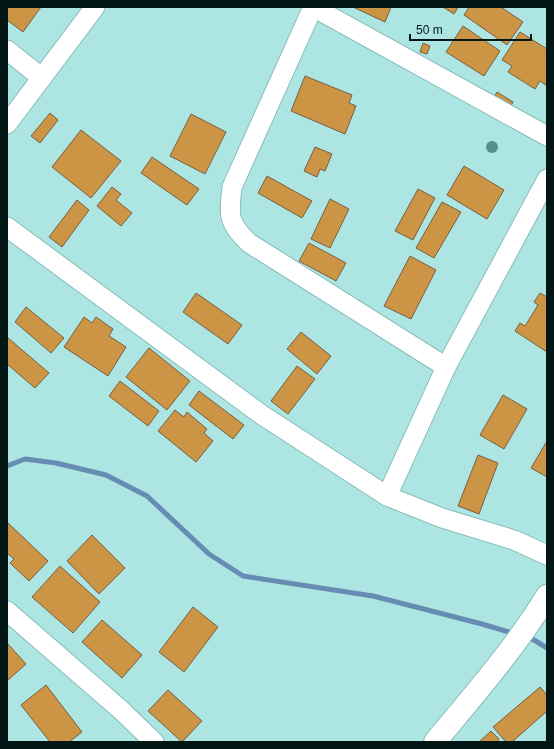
<svg xmlns="http://www.w3.org/2000/svg" width="554" height="749" font-family="Helvetica,sans-serif">
  <style>
    .lines { fill: none; stroke-linecap: round; stroke-linejoin: round }
    .stream { stroke: #668cb3; stroke-width: 5 }
    .building { fill: #cc9546; stroke: #785f3f }
    .minor-casing { stroke: #87bdbb; stroke-width: 21 }
    .tertiary-casing { stroke: #87bdbb; stroke-width: 24 }
    .minor { stroke: #fff; stroke-width: 19 }
    .tertiary { stroke: #fff; stroke-width: 22 }
    .tree { fill: #55908e }
  </style>
  <rect width="100%" height="100%" fill="#ade5e3"/>
  <g class="lines">
    <g class="stream">
      <path d="M7,466l18,-7 31,4 50,12 41,21 62,58 34,22 130,20 109,28 33,10"/>
      <path d="M526,638l8,2 13,8"/>
    </g>
  </g>
  <g class="building">
    <path d="M7,7h34l-18,25 -16,-12z"/>
    <path d="M353,7h38l-6,15z"/>
    <path d="M443,7h15l-4,7z"/>
    <path d="M469,7h32l22,15 -16,23 -43,-30z"/>
    <path d="M463,26l37,25 -16,25 -38,-24z"/>
    <path d="M520,32l27,17v37l-7,-5 -5,8 -27,-17 4,-6 -10,-6z"/>
    <path d="M423,43l7,3 -3,8 -7,-2z"/>
    <path d="M305,76l47,19 -3,8 7,3 -11,28 -54,-23z"/>
    <path d="M497,92l16,10 -5,9 -16,-11z"/>
    <path d="M50,113l8,7 -18,23 -9,-7z"/>
    <path d="M191,114l35,18 -21,42 -35,-18z"/>
    <path d="M81,130l40,31 -30,37 -39,-31z"/>
    <path d="M315,147l17,7 -7,17 -5,-2 -3,8 -13,-6z"/>
    <path d="M152,157l47,32 -12,16 -46,-32z"/>
    <path d="M464,166l40,24 -17,29 -40,-24z"/>
    <path d="M267,176l45,25 -10,17 -44,-25z"/>
    <path d="M112,187l9,7 -5,6 16,13 -11,13 -24,-20z"/>
    <path d="M418,189l17,9 -22,42 -18,-9z"/>
    <path d="M330,199l19,10 -19,39 -19,-9z"/>
    <path d="M77,200l12,10 -27,37 -13,-10z"/>
    <path d="M442,202l19,10 -27,46 -18,-10z"/>
    <path d="M309,243l37,20 -10,18 -37,-20z"/>
    <path d="M410,256l26,14 -25,49 -27,-13z"/>
    <path d="M196,293l46,32 -14,19 -45,-32z"/>
    <path d="M540,293l7,4v55l-32,-21 5,-8 5,3 13,-21 -4,-3z"/>
    <path d="M26,307l38,31 -13,15 -36,-31z"/>
    <path d="M84,317l8,6 4,-6 17,12 -4,7 17,11 -18,29 -44,-29z"/>
    <path d="M301,332l30,24 -14,18 -30,-25z"/>
    <path d="M7,337l42,36 -14,15 -28,-24z"/>
    <path d="M149,348l41,33 -23,29 -41,-33z"/>
    <path d="M297,366l18,13 -27,35 -17,-13z"/>
    <path d="M120,381l39,30 -11,15 -39,-30z"/>
    <path d="M199,391l45,34 -11,14 -44,-34z"/>
    <path d="M503,395l24,14 -23,40 -24,-14z"/>
    <path d="M175,410l9,7 3,-5 20,17 -3,4 9,8 -17,21 -38,-31z"/>
    <path d="M547,441v36l-16,-9z"/>
    <path d="M478,455l20,8 -19,51 -21,-8z"/>
    <path d="M7,522l41,39 -19,20 -19,-18 4,-4 -7,-6z"/>
    <path d="M92,535l33,33 -26,26 -32,-33z"/>
    <path d="M60,566l40,36 -27,31 -41,-36z"/>
    <path d="M193,607l25,20 -34,45 -25,-20z"/>
    <path d="M102,620l40,35 -20,23 -40,-36z"/>
    <path d="M7,643l19,21 -19,17z"/>
    <path d="M46,685l36,47 -13,10h-19l-29,-37z"/>
    <path d="M540,687l7,8v16l-35,31h-6l-13,-15z"/>
    <path d="M168,690l34,31 -20,21 -34,-31z"/>
    <path d="M491,731l8,8 -2,3h-16l-1,-1z"/>
  </g>
  <g class="lines">
    <defs>
      <g id="minor">
        <path d="M313,7l-81,180c-3,28 -5,35 17,56l197,124"/>
        <path d="M313,7l234,129"/>
        <path d="M7,50l35,28"/>
        <path d="M7,124l88,-117"/>
        <path d="M7,227l255,188 125,81 55,22 72,22 33,15"/>
        <path d="M387,496l59,-129 101,-188"/>
        <path d="M7,611l114,99 33,32"/>
      </g>
      <path id="tertiary" d="M435,742c39,-47 80,-94 112,-146"/>
    </defs>
    <use href="#minor" class="minor-casing"/>
    <use href="#tertiary" class="tertiary-casing"/>
    <use href="#minor" class="minor"/>
    <use href="#tertiary" class="tertiary"/>
  </g>
  <circle class="tree" cx="492" cy="147" r="6"/>
  <rect width="554" height="749" fill="none" stroke="#021616" stroke-width="16"/>
  <path d="M410 34v6h121v-6" fill="none" stroke="#021616" stroke-width="2"/>
  <text x="416" y="34" font-size="12" fill="#021616" stroke="#ade5e3" stroke-width="3" paint-order="stroke">50 m</text>
</svg>
